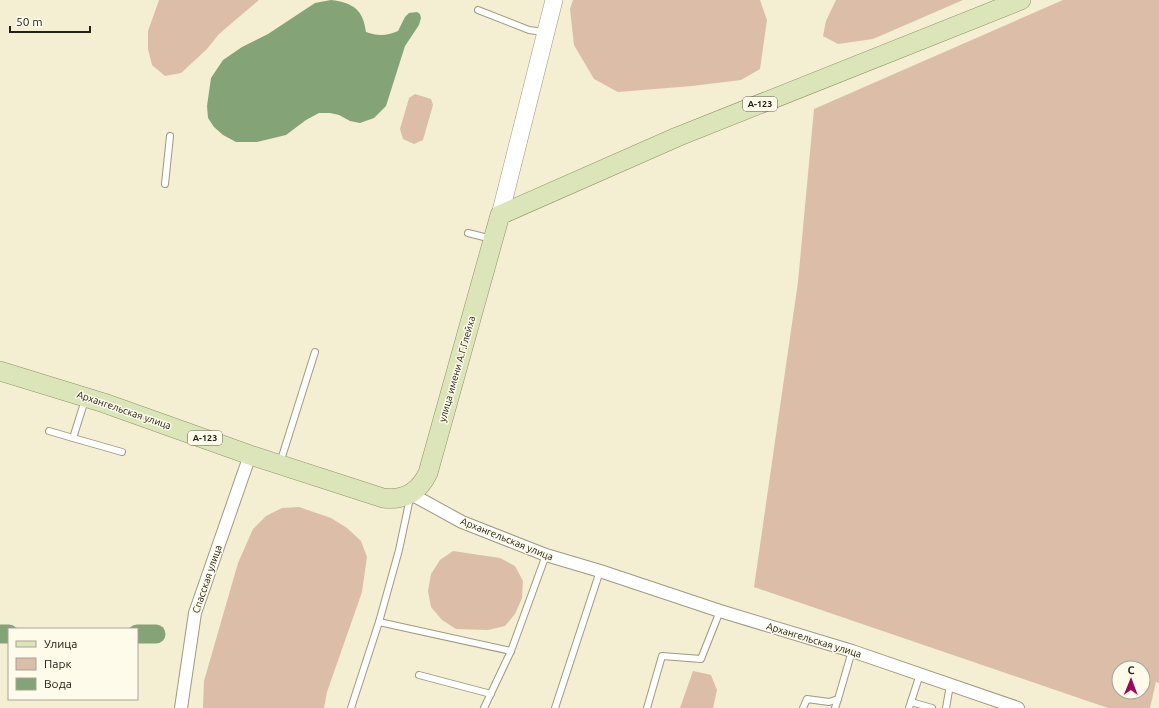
<svg xmlns="http://www.w3.org/2000/svg" width="1159" height="708" font-family="Ubuntu,sans-serif">
  <style>
    .green { fill: #dcbda8; fill-rule: evenodd }
    .water { fill: #84a477 }
    .lines { fill: none; stroke-linecap: round; stroke-linejoin: round }
    .river { stroke: #84a477; stroke-width: 19 }
    .lane-casing { stroke: #9f9a80; stroke-width: 8 }
    .street-casing { stroke: #9f9a80; stroke-width: 14 }
    .secondary-casing { stroke: #9f9a80; stroke-width: 18 }
    .primary-casing { stroke: #8c9463; stroke-width: 20 }
    .lane { stroke: #fff; stroke-width: 6 }
    .street { stroke: #fff; stroke-width: 12 }
    .secondary { stroke: #fff; stroke-width: 17 }
    .primary { stroke: #dce4ba; stroke-width: 19 }
    .labels { text-anchor: middle; dominant-baseline: central; stroke-width: 3; stroke-linejoin: round; paint-order: stroke }
    .shield { fill: #fffbea; stroke: #656256; stroke-width: 1 }
    .shield-label { font-size: 9px; font-weight: bold; fill: #232116 }
    .street-label { font-size: 10px; fill: #232116; stroke: #fffbea }
  </style>
  <rect width="100%" height="100%" fill="#f4eed2"/>
  <g class="green">
    <path d="M159,0h100l-40,34 -12,15 -26,24 -16,3 -13,-11 -4,-16v-18z"/>
    <path d="M573,0h187l7,20 -7,49 -19,11 -49,6 -74,6 -24,-13 -20,-34 -4,-36z"/>
    <path d="M836,0h127l-90,39 -35,5 -15,-8 3,-15z"/>
    <path d="M1063,0h96v683l-3,-1 -6,26h-42l-354,-121 44,-305 16,-173zM1119,668h24v24h-24z"/>
    <path d="M415,94l16,5 2,6 -10,35 -9,4 -11,-5 -3,-10 9,-31z"/>
    <path d="M299,507l32,11 16,10 14,13 6,16 -5,35 -35,100 -3,16h-121l1,-27 34,-118 15,-34 13,-13 16,-8z"/>
    <path d="M453,551l47,7 15,8 8,15 -1,17 -7,16 -10,12 -17,4 -32,-1 -14,-9 -11,-13 -3,-16 3,-17 9,-14z"/>
    <path d="M693,671l18,4 6,15 -4,18h-33z"/>
  </g>
  <path class="water" d="M331,0c22,3 32,9 35,32 12,4 20,4 32,-1l7,-14 4,-4 8,-1 3,2 1,4 -2,7 -14,21 -19,60 -12,12 -14,5 -10,-2 -11,-6 -9,-2h-11l-13,7 -20,15 -29,7h-21l-13,-7 -9,-8 -6,-9 -1,-12 4,-28 12,-18 19,-13 26,-13 47,-31z"/>
  <g class="lines">
    <g class="river">
      <path d="M0,634h9"/>
      <path d="M137,634h19"/>
    </g>
    <defs>
      <g id="lane">
        <path d="M478,10l51,20 15,2"/>
        <path d="M165,184l5,-48"/>
        <path d="M468,233l24,6"/>
        <path d="M49,431l24,7 12,-38"/>
        <path d="M73,438l49,14"/>
        <path d="M280,463l35,-111"/>
        <path d="M379,622l132,29"/>
        <path d="M419,675l72,19"/>
        <path d="M911,702l21,6"/>
        <path d="M351,708l28,-86 20,-72 11,-52"/>
        <path d="M484,708l27,-57 35,-96"/>
        <path d="M555,708l45,-137"/>
        <path d="M647,708l15,-52 39,3 19,-48"/>
        <path d="M803,708l4,-9 22,3 9,-3 14,-48"/>
        <path d="M835,708l3,-9"/>
        <path d="M909,708l11,-34"/>
        <path d="M946,708l4,-23"/>
      </g>
      <g id="street">
        <path d="M411,494l51,28 84,33 54,16 120,40 132,40 166,57"/>
        <path d="M181,708l14,-95 55,-158"/>
      </g>
      <path id="secondary" d="M500,215l54,-215"/>
      <path id="primary" d="M0,371l104,32 146,52 133,43c21,3 36,-6 45,-25l72,-258 177,-78 344,-137"/>
    </defs>
    <use href="#lane" class="lane-casing"/>
    <use href="#street" class="street-casing"/>
    <use href="#secondary" class="secondary-casing"/>
    <use href="#primary" class="primary-casing"/>
    <use href="#lane" class="lane"/>
    <use href="#street" class="street"/>
    <use href="#secondary" class="secondary"/>
    <use href="#primary" class="primary"/>
  </g>
  <g class="labels">
    <g class="shield">
      <rect x="743" y="97" width="34" height="14" rx="3"/>
      <rect x="188" y="431" width="34" height="14" rx="3"/>
    </g>
    <g class="shield-label">
      <text x="760" y="104">А-123</text>
      <text x="205" y="438">А-123</text>
    </g>
    <g class="street-label">
      <text transform="translate(457 369) rotate(-74)">улица имени А.Г.Глейха</text>
      <text transform="translate(124 410) rotate(19)">Архангельская улица</text>
      <text transform="translate(507 539) rotate(22)">Архангельская улица</text>
      <text transform="translate(207 579) rotate(-71)">Спасская улица</text>
      <text transform="translate(814 640) rotate(17)">Архангельская улица</text>
    </g>
  </g>
  <rect x="8" y="628" width="130" height="72" fill="#fffbea" stroke="#a7a495"/>
  <rect x="16" y="641" width="20" height="6" fill="#dce4ba" stroke="#a7a495"/>
  <text x="44" y="648" font-size="12" fill="#232116">Улица</text>
  <rect x="16" y="658" width="20" height="12" fill="#dcbda8" stroke="#a7a495"/>
  <text x="44" y="668" font-size="12" fill="#232116">Парк</text>
  <rect x="16" y="678" width="20" height="12" fill="#84a477" stroke="#a7a495"/>
  <text x="44" y="688" font-size="12" fill="#232116">Вода</text>
  <g transform="translate(1131 680) rotate(1)"><circle r="19" fill="#fffbea" stroke="#a7a495"/>
  <path d="M0-3L7 15L0 10L-7 15Z" fill="#9a0959"/>
  <text y="-6" font-size="11" font-weight="bold" text-anchor="middle" fill="#232116">С</text>
  </g>
  <path d="M10 26v6h80v-6" fill="none" stroke="#232116" stroke-width="2"/>
  <text x="16" y="26" font-size="12" fill="#232116" stroke="#fffbea" stroke-width="3" paint-order="stroke">50 m</text>
</svg>
